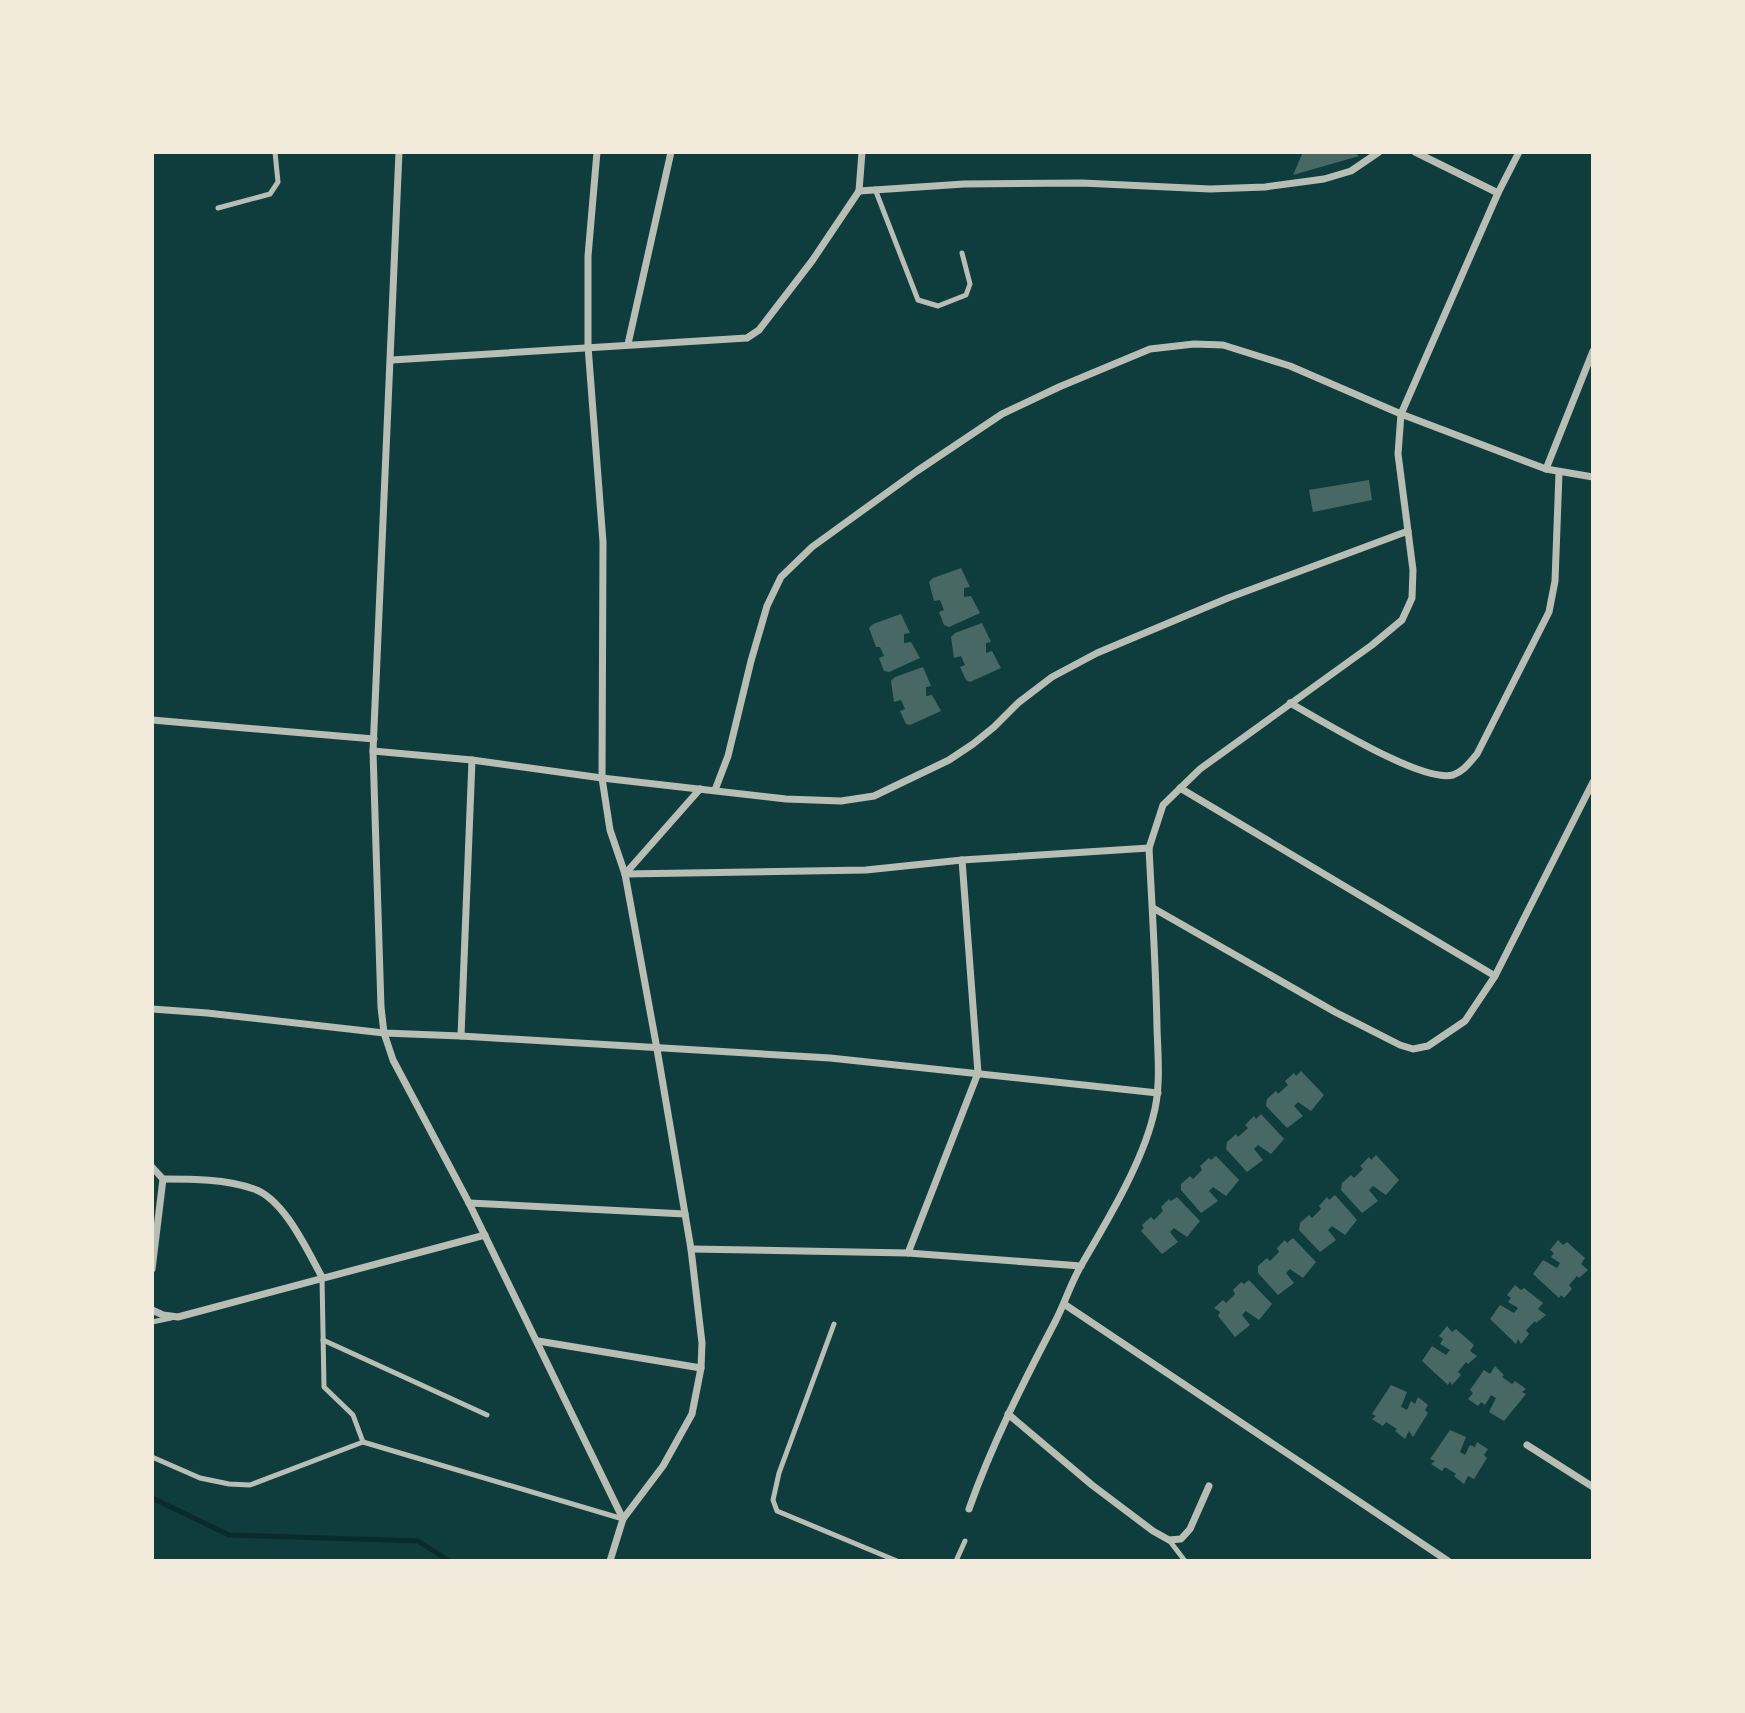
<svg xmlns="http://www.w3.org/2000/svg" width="1745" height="1713" font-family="'Times New Roman',serif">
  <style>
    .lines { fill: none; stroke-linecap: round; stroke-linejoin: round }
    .stream { stroke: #0a2a2b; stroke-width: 5 }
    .building { fill: #486865 }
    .service { stroke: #b8beb3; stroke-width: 5 }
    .minor { stroke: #b8beb3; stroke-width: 7 }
  </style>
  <rect width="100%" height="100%" fill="#0f3d3e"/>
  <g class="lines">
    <path class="stream" d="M152,1498l77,37 189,6 31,20"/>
  </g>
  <g class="building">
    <path d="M1303,152h51l5,4 -66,19z"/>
    <path d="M1369,480l3,20 -59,12 -4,-22z"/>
    <path d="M961,568l9,19 -6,1v9l7,-1 9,17 -31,14 -5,-2 -5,-13 5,-2 -4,-10 -6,1 -5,-19 4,-4z"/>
    <path d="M901,614l9,19 -6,1v9l7,-1 9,16 -31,14 -5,-1 -5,-13 5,-2 -4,-9h-4l-7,-19 4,-4z"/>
    <path d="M982,623l9,19 -5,1v10l6,-2 9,17 -31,14 -4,-2 -6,-13 5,-2 -4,-9 -7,2 -3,-21 4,-4z"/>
    <path d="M923,667l8,19 -5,1v9l6,-1 9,16 -31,14 -4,-1 -6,-13 5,-2 -4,-9 -7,2 -3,-21 4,-4z"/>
    <path d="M1301,1071l23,24 -13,16 -13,-9 -4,4 9,10 -16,12 -21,-22 1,-7 9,-8 2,3 10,-9 -3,-4 9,-8 2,3z"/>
    <path d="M1261,1114l23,25 -13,15 -13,-9 -4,4 9,11 -16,12 -21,-23 1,-7 9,-8 2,3 10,-9 -3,-3 9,-9 2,3z"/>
    <path d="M1376,1155l23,25 -13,15 -13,-9 -4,4 9,11 -16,12 -21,-23 1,-7 9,-8 3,3 9,-9 -3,-3 9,-9 2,3z"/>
    <path d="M1216,1156l23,24 -13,16 -13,-9 -4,4 9,10 -17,12 -20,-23v-6l9,-8 3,3 9,-9 -2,-4 9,-8 2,2z"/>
    <path d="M1335,1195l22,25 -12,15 -13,-9 -4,4 8,10 -16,12 -21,-22 1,-7 9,-8 3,3 9,-9 -2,-3 8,-9 2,3z"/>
    <path d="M1177,1197l23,24 -13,16 -13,-9 -4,4 8,10 -16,12 -21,-23 3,-3 -2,-3 9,-8 3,3 9,-9 -2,-4 8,-8 2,2z"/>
    <path d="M1293,1238l23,24 -13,16 -13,-9 -4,4 8,10 -16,12 -20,-22v-7l9,-8 3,3 9,-9 -2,-4 8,-8 2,3z"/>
    <path d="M1558,1240l5,5 4,-3 18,16 -4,6 7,6 -9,8 -2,-2 -8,9 3,4 -8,9 -3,-3 -2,3 -26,-24 10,-14 14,8 3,-5 -9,-6 3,-4 -4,-3z"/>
    <path d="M1249,1280l23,24 -13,16 -13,-9 -4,4 8,10 -15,12 -17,-21 2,-4 -6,-4 9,-8 3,3 9,-9 -2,-4 8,-8 3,2z"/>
    <path d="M1515,1285l6,5 3,-2 19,15 -5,6 8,6 -10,8 -1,-2 -9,9 3,4 -8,10 -3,-5 -2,5 -26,-25 10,-14 14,8 4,-5 -10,-6 3,-4 -4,-3z"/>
    <path d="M1447,1326l5,6 4,-3 18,16 -4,6 7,5 -9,8 -2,-2 -8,10 3,3 -9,10 -2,-4 -2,4 -26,-24 10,-15 14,9 4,-5 -10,-6 3,-5 -4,-3z"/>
    <path d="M1495,1366l9,9 -2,2 10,7 3,-3 11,8 -4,3 4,2 -22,27 -15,-9 7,-14 -5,-3 -6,10 -4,-3 -3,4 -10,-7 5,-6 -3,-3 14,-20 6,4z"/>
    <path d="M1391,1385l16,7 -6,15 6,3 4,-9 4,3 3,-7 10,8 -3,5 3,3 -15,24 -4,-6 -4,8 -10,-8 2,-2 -11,-7 -3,4 -11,-7 4,-3 -4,-2z"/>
    <path d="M1450,1430l16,7 -6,15 5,3 5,-10 5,2 2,-5 11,7 -4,6 3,3 -13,21 -6,-3 -4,8 -10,-8 2,-2 -11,-7 -3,4 -11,-7 4,-3 -5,-2z"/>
  </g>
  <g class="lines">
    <g class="service">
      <path d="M875,189l43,111 20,6 28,-11 4,-11 -8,-31"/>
      <path d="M218,208l52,-14 8,-12 -3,-30"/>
      <path d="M322,1277l2,110 29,28 10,27"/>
      <path d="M152,1322l19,-4"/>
      <path d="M834,1324l-55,149 -6,27 4,11 120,50"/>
      <path d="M323,1340l164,75"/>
      <path d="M152,1457l48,21 29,6 21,1 113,-43 260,77"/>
      <path d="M1169,1540l16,21"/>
      <path d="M956,1561l9,-20"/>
    </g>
    <g class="minor">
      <path d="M399,152l-26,599 8,256 3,26 9,27 76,143 154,316"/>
      <path d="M597,152l-9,104v90l15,196 -1,236 8,52 15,44 32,175 34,200 11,94 -1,25 -9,46 -29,52 -40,53 -13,42"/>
      <path d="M1415,152l83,41"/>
      <path d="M859,191l105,-7 118,-1 128,6 55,-2 59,-8 27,-8 28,-19"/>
      <path d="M859,191l3,-39"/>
      <path d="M628,344l43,-192"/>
      <path d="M392,360l355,-22 12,-8 53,-69 47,-70"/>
      <path d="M1546,469l47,-118"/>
      <path d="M1290,703c31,17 131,80 163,72 11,-4 16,-12 24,-21l72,-142 6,-31 4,-108"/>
      <path d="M152,720l222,19"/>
      <path d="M373,751l99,9 130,18 184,21 55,2 33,-5 75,-36 24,-16 21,-17 24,-24 34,-26 45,-24 131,-55 180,-67"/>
      <path d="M1180,788l315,188"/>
      <path d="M715,790l13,-34 23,-95 16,-55 14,-29 31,-30 105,-76 85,-57 57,-27 91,-38 44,-5 29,1 67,21 111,48 145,55 47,8"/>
      <path d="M625,874l241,-4 96,-10 187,-12"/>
      <path d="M625,874l75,-85"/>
      <path d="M1153,908l182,104 65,33 13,4 15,-3 37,-25 30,-45 98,-194"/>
      <path d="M152,1009l55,4 177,20 77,3 369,22 328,35"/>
      <path d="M461,1036l11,-276"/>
      <path d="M152,1167l11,12 -11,90"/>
      <path d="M163,1179c29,0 63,0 91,10 30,10 53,61 68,88"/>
      <path d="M469,1203l216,11"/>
      <path d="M691,1249l217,4 173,13"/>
      <path d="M908,1253l70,-180 -16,-213"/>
      <path d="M1064,1304l384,257"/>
      <path d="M152,1310l11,5 15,2 307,-82"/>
      <path d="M538,1341l163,27"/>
      <path d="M1008,1414l84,71 61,46 16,9 12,-1 9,-10 19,-43"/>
      <path d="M1527,1445l66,42"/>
      <path d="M969,1509c23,-65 54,-126 86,-187 10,-19 16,-40 27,-58 25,-43 59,-99 71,-147 8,-28 5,-60 4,-89 -1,-60 -5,-120 -8,-180l14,-43 37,-36 172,-124 30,-25 10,-22 1,-28 -15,-116 3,-40 97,-221 21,-41"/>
    </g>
  </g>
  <rect width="1745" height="1713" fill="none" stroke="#f1e9da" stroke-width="308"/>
</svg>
